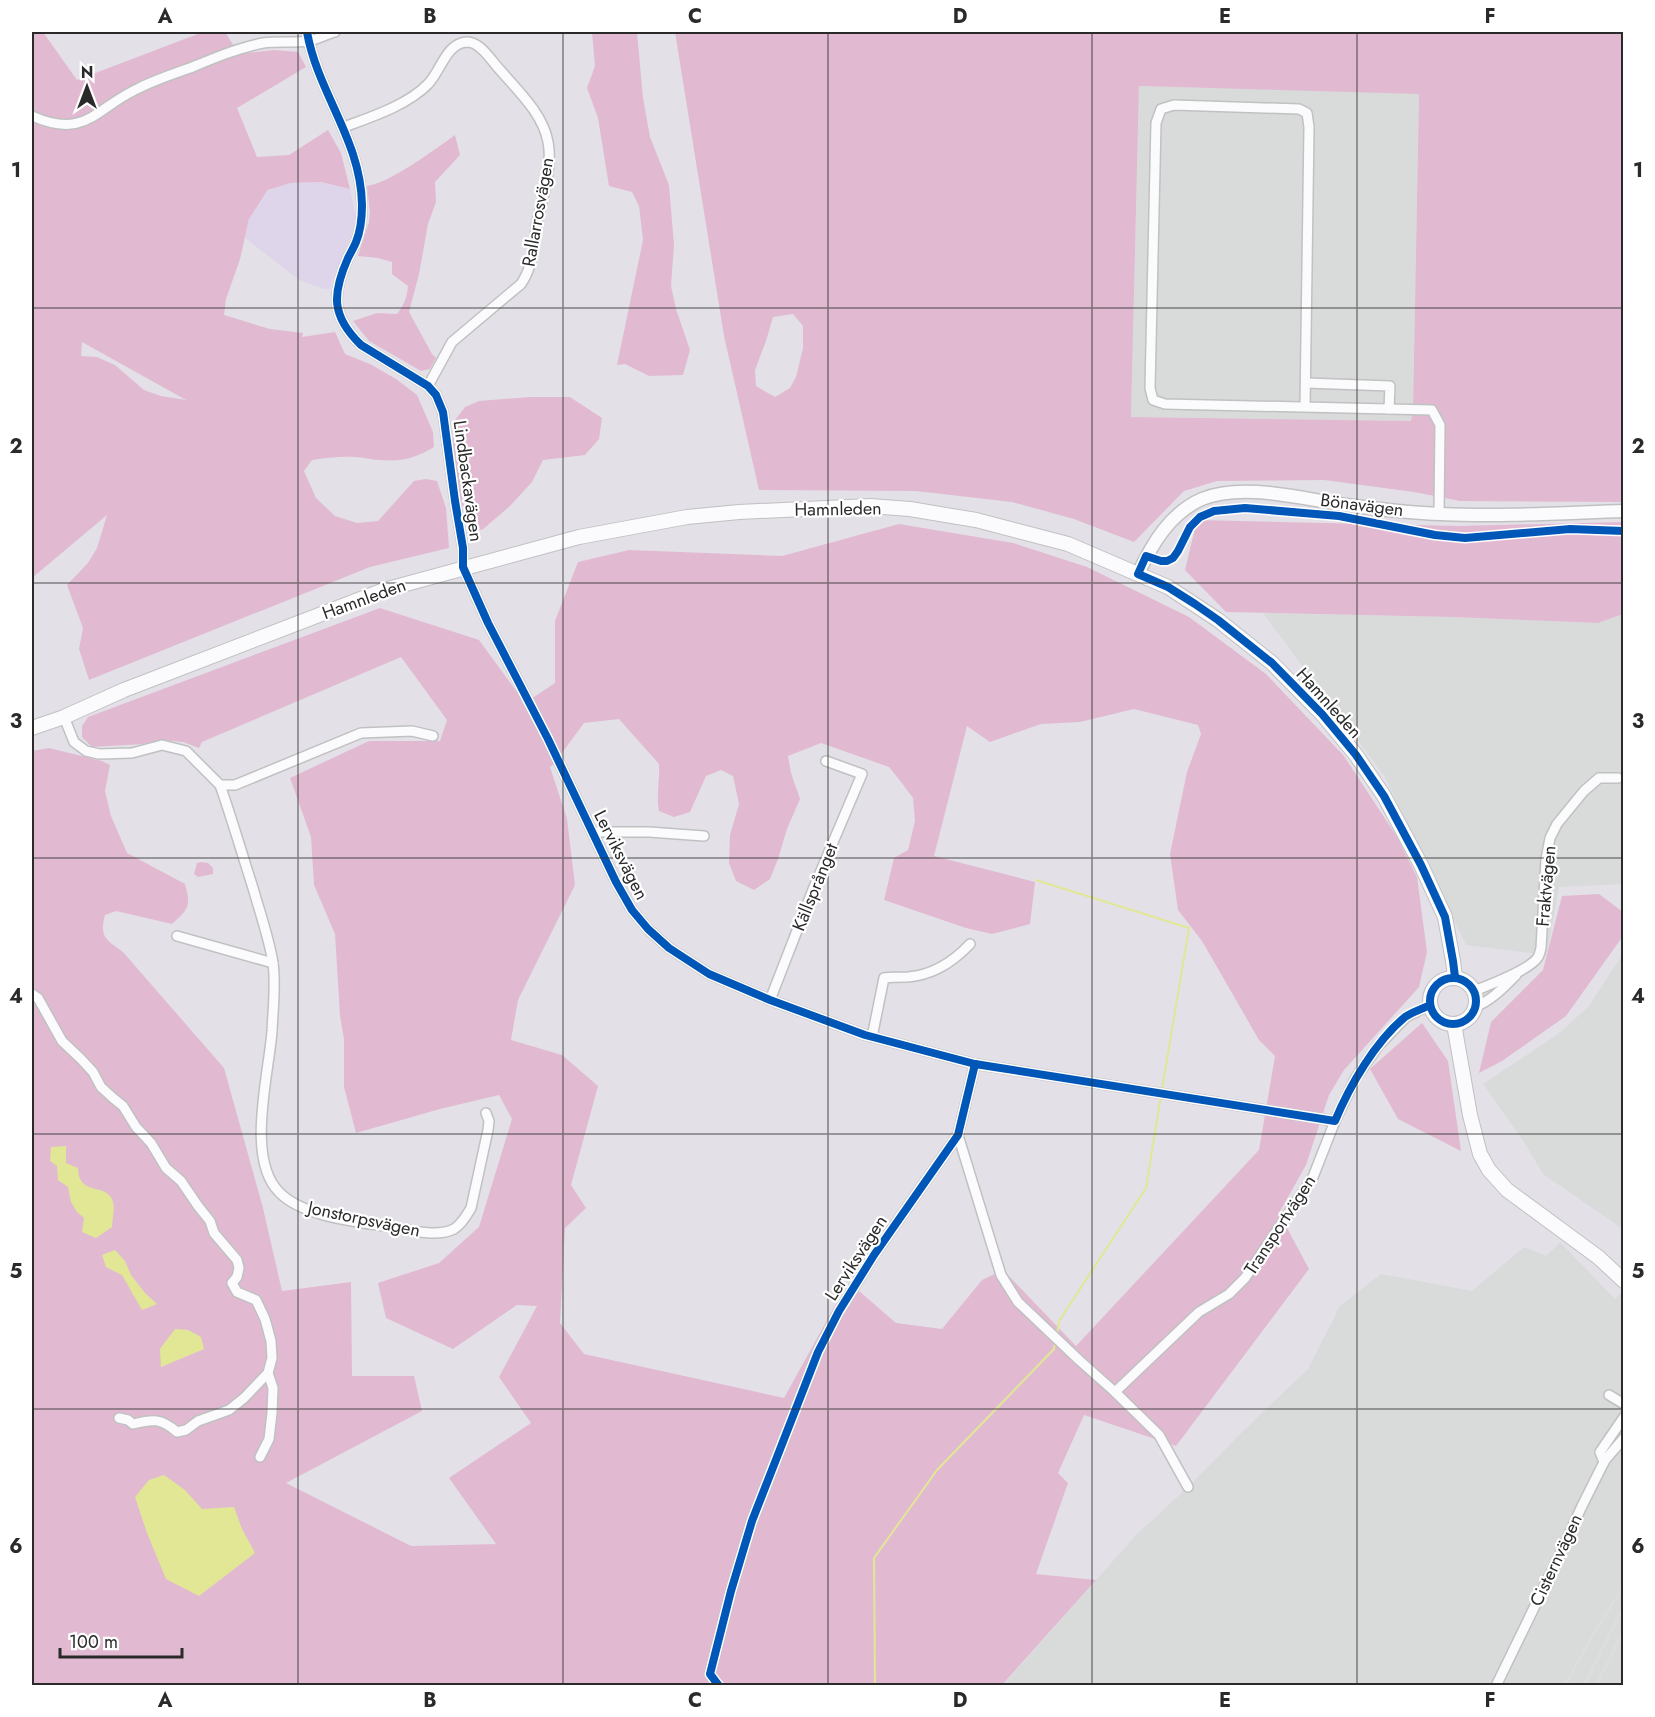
<svg xmlns="http://www.w3.org/2000/svg" width="1655" height="1717" font-family="Jost,sans-serif">
  <style>
    .industrial { fill: #d9dbdb }
    .education { fill: #dfd5ea }
    .green { fill: #e1bad2; fill-rule: evenodd }
    .water { fill: #e2e796 }
    .lines { fill: none; stroke-linecap: round; stroke-linejoin: round }
    .stream { stroke: #e2e796; stroke-width: 2 }
    .minor-casing { stroke: #c0c1c1; stroke-width: 12 }
    .tertiary-casing { stroke: #c0c1c1; stroke-width: 15 }
    .secondary-casing { stroke: #c0c1c1; stroke-width: 16 }
    .minor { stroke: #fbfafc; stroke-width: 9 }
    .tertiary { stroke: #fbfafc; stroke-width: 12 }
    .secondary { stroke: #fbfafc; stroke-width: 14 }
    .rail { stroke: #dddede; stroke-width: 2 }
    .cycleway-casing { stroke: #fff; stroke-width: 11 }
    .cycleway { stroke: #0057b8; stroke-width: 8 }
    .grid { fill: none; stroke: #2a2a2a; stroke-width: 1.5; stroke-opacity: 0.55 }
    .labels { text-anchor: middle; dominant-baseline: central; stroke-width: 4.5; stroke-linejoin: round; paint-order: stroke }
    .street-label { font-size: 18px; fill: #2a2a2a; stroke: #fff }
    .neatline { fill: none; stroke: #2a2a2a; stroke-width: 2 }
    .grid-label { font-size: 20px; text-anchor: middle; font-weight: bold; fill: #2a2a2a }
  </style>
  <rect width="100%" height="100%" fill="#e3e0e8"/>
  <g class="industrial">
    <path d="M1139,86l280,7 -6,316 -2,12 -280,-4z"/>
    <path d="M1263,613l189,4 146,6 25,-9v270l-64,3 -12,68 -81,-10 -81,-168z"/>
    <path d="M1623,954l1,275h-1l-80,-55 -17,-29 -43,-61 75,-50 30,-27z"/>
    <path d="M1560,1242l55,57 8,-8v394l-621,1 134,-151 52,-48 53,-54 67,-64 32,-63 41,-32 91,17 52,-44 22,9z"/>
  </g>
  <path class="education" d="M321,182l29,7 6,28 -4,17 -19,44 -3,11h-7l-24,-9 -54,-42 4,-19 20,-29 22,-7z"/>
  <g class="green">
    <path d="M32,32h11l34,48 126,-48h22l14,22 35,-4 24,2 8,15 -69,41 20,49 32,-2 39,-25 13,23 9,36 -29,-7 -30,1 -23,7 -19,29 -9,40 -14,40 -2,16 46,14 33,4 -1,4 33,-5 10,22 25,10 26,15 21,16 16,37 1,15c-18,11 -33,15 -55,13 -8,0 -16,-3 -24,-3 -14,-1 -29,1 -43,3l-8,11 12,27 19,18 22,7 21,-2 36,-40 12,-2 11,2 9,27 3,40 -79,19 -281,113 -10,-31 4,-21 -16,-43 21,-22 9,-15 10,-33 -75,63zM82,342l104,58 -25,-4 -17,-6 -29,-25 -18,-8 -16,-1z"/>
    <path d="M592,32h45l6,66 7,39 19,48 5,60 -3,41 5,23 14,41 -7,25 -34,1 -24,-12 -8,1 26,-125 -4,-34 -7,-14 -23,-6 -11,-68 -11,-30 8,-22z"/>
    <path d="M675,32h948v470l-163,-1 -46,-9 -90,-12 -107,1 -33,10 -50,51 -60,-23 -62,-17 -96,-11 -157,-1 -35,-154zM1139,86l280,8 -6,315 -2,12 -280,-4zM793,314l10,12v22l-7,29 -6,11 -15,9 -19,-11 -1,-16 11,-29 7,-24z"/>
    <path d="M455,135l5,20 -25,27 1,20 -8,22 -9,50 -10,38 23,42 4,4 -6,11 -9,2 -52,-30 -16,-20 24,-8 20,1c7,-9 10,-16 11,-28l-16,-12v-12l-14,-4 -20,-2 11,-34 1,-9 -3,-27c23,-3 67,-36 88,-51z"/>
    <path d="M530,397h40l32,21 -3,21 -14,16 -42,5 -11,22 -22,24 -28,24 -14,-4 -12,-46 -4,-56 13,-17 14,-6z"/>
    <path d="M1197,520l262,6 164,-4v92l-25,9 -146,-6 -226,-5 -41,-42z"/>
    <path d="M899,524l114,19 74,24 102,50 77,57 78,82 53,81 20,40 10,75 -8,35 -75,83 -15,25 -23,70 -27,48 30,56 -133,177 -92,-31 -26,58 10,10 -32,91 60,6 -94,105 -970,1v-935l17,-3 53,13 8,4 -5,26 6,25 16,37 58,31c6,22 4,25 -13,40l-56,-13 -11,4c-6,22 1,25 18,37l101,116 39,140 19,83 69,-9 1,94h62l8,35 -136,72 125,63 85,-2 -47,-66 82,-55 -32,-46 38,-71 -20,-1 -64,44 -67,-31 -8,-35 61,-20 40,-36 33,-108 -13,-24 -59,14 -84,24 -12,-46v-48l-4,-23 -5,-82 -21,-49 -3,-48 -21,-59 79,-37h71l7,-21 -46,-63 -199,85 -3,6 -16,-6 -24,-2 -15,4 -52,3 -10,-10v-11l6,-9 292,-109 99,32 46,63 30,-20v-62l23,-59 51,-12 153,6zM1134,709l64,16 3,9 -14,38 -17,82 8,56 24,31 57,99 16,16 -16,94 -183,196 -73,-76 -21,10 -40,49 -46,-6 -37,-32 -23,13 -52,94 -200,-44 -24,-31 5,-95 21,-20 -15,-23 27,-99 -36,-31 -51,-15 7,-40 57,-115 -8,-66 -17,-52 3,-2 31,-42 35,-4 40,45c1,16 -3,31 0,47l15,6 16,-5 16,-36 15,-6 12,6 6,28 -9,31 -1,28 7,18 18,9 16,-11 8,-20 9,-30 13,-30 -9,-26 -3,-17 33,-13 68,24 12,15 12,16 2,23 -7,29 -14,8 -10,42 82,28 26,6 38,-10 5,-42 -101,-26 33,-130 23,16 51,-18 39,-2z"/>
    <path d="M201,862l7,1 5,5v6l-15,3 -4,-3 3,-11z"/>
    <path d="M1599,894l24,18v24l-57,80 -64,45 -23,12 12,-51 52,-52 19,-74z"/>
    <path d="M1422,1023l26,38 13,90 -63,-32 -28,-50z"/>
  </g>
  <g class="water">
    <path d="M66,1146v17l12,5c0,29 30,14 35,34 2,7 -1,18 -1,25l-16,11 -14,-6 2,-14 -7,-6 -6,-10 -3,-15 -10,-7 -1,-14 -7,-5 1,-14z"/>
    <path d="M115,1250l10,11 6,14 14,18 12,11 -15,6 -20,-35 -16,-8 -4,-12z"/>
    <path d="M175,1329l13,1 13,7 3,12 -43,18 -1,-18z"/>
    <path d="M164,1475l21,15 17,19 32,-2 8,22 13,24 -56,43 -33,-17 -19,-46 -12,-36 14,-17z"/>
  </g>
  <g class="lines">
    <g class="stream">
      <path d="M1036,880l153,48 -27,161"/>
      <path d="M1057,1335l2,-14 87,-133 15,-93"/>
      <path d="M875,1686l-1,-128 63,-88 117,-121 1,-8"/>
    </g>
    <defs>
      <g id="minor">
        <path d="M307,32c11,62 54,108 55,173 0,12 -1,25 -6,37 -2,5 -5,10 -8,16 -16,36 -17,58 13,87l67,41 8,9 7,17 12,89 8,47v19l25,56 60,116 68,143 16,28 16,19 21,19 40,26 61,26 95,35 110,29 360,57"/>
        <path d="M32,116c54,24 63,-8 107,-28 16,-8 34,-14 51,-20 24,-10 48,-20 73,-25 15,-2 31,0 46,-2 9,-2 18,-7 26,-9"/>
        <path d="M344,127c27,-10 64,-22 84,-43 13,-13 18,-41 39,-42 14,0 25,20 34,29 18,21 42,43 47,71 5,24 -6,58 -11,81 -4,22 -3,42 -16,61l-69,58 -24,44"/>
        <path d="M1306,383l84,3 -1,23"/>
        <path d="M1305,407l4,-280 -2,-14 -8,-4 -125,-4 -13,4 -5,14 -6,265 3,12 12,4 267,6 8,15 -1,89"/>
        <path d="M64,717l10,25 12,9 13,3 33,-1 30,-8 24,6 34,34h15l126,-52 51,-2 21,5"/>
        <path d="M220,785c12,34 22,69 33,103 7,25 16,50 20,75 3,22 0,46 -1,68 -3,43 -27,129 8,162 25,25 82,29 116,35 16,3 43,9 58,1 8,-5 13,-14 17,-21l17,-78 1,-9 -3,-8"/>
        <path d="M592,832h57l55,4"/>
        <path d="M177,936l96,27"/>
        <path d="M1474,991c15,-6 56,-21 64,-34 2,-3 2,-6 3,-9l5,-89 4,-21 7,-14 27,-33 15,-13h19"/>
        <path d="M32,994l6,4 24,43 19,18 12,13 8,15 12,11 10,8 13,21 15,16 15,25 15,13 17,25 12,15 4,12 23,27 2,8 -2,9 -5,6 5,9 19,8 9,19 6,22 1,17 -4,15 5,15 -1,25 -3,26 -9,18"/>
        <path d="M770,1000l44,-113 48,-113 -36,-13"/>
        <path d="M1475,1007c17,-7 28,-19 41,-32"/>
        <path d="M872,1037l12,-59c8,-1 16,-1 24,-1 25,-2 46,-16 62,-33"/>
        <path d="M958,1135l43,140 17,27 61,58 36,32 44,43 29,52"/>
        <path d="M1115,1392l84,-80 30,-18 16,-16 68,-101 22,-56 20,-42 23,-33 28,-29 24,-12"/>
        <path d="M1609,1395l15,9"/>
        <path d="M119,1418l9,2 5,4c20,-5 28,-6 44,8l9,-2 12,-9 31,-11 15,-12 24,-25"/>
        <path d="M1604,1462l-4,-10 24,-35"/>
        <path d="M710,1674l21,-83 21,-70 66,-169 21,-41 35,-56 84,-120 17,-71"/>
        <path d="M1496,1686l67,-138 18,-40 24,-48 19,-22"/>
      </g>
      <path id="tertiary" d="M1138,574c14,-30 32,-61 64,-75 41,-17 100,0 144,6 31,4 63,8 95,9 61,3 122,-1 183,-3"/>
      <g id="secondary">
        <path d="M32,728l32,-11 60,-27 260,-100 195,-53 108,-20 52,-5 131,-6 40,3 66,11 92,24 100,43 50,33 54,43 50,51 34,41 28,41 37,69 24,52 8,44 2,16"/>
        <circle cx="1453" cy="1001" r="23"/>
        <path d="M1454,1024l16,91 10,39 9,16 18,20 91,67 26,24"/>
      </g>
    </defs>
    <use href="#minor" class="minor-casing"/>
    <use href="#tertiary" class="tertiary-casing"/>
    <use href="#secondary" class="secondary-casing"/>
    <use href="#minor" class="minor"/>
    <use href="#tertiary" class="tertiary"/>
    <use href="#secondary" class="secondary"/>
    <g class="rail">
      <path d="M1565,1686l27,-50 32,-50"/>
      <path d="M1584,1686l40,-80"/>
      <path d="M1596,1686l28,-57"/>
    </g>
    <defs>
      <g id="cycleway">
        <path d="M307,32c11,62 54,108 55,173 0,12 -1,25 -6,37 -2,5 -5,10 -8,16 -16,36 -17,58 13,87l67,41 8,9 7,17 12,89 8,47v19l25,56 60,116 68,143 16,28 16,19 21,19 40,26 61,26 95,35 110,29 360,57c15,-36 40,-79 70,-104 7,-5 17,-8 25,-12"/>
        <path d="M1455,977l-2,-16 -8,-44 -24,-52 -37,-69 -28,-41 -34,-41 -50,-51 -54,-43 -23,-16 -27,-17 -30,-13 8,-18 15,5h6l6,-3 5,-7 12,-24 10,-10 14,-6 31,-3 94,8 96,19 30,3 105,-9 54,2"/>
        <circle cx="1453" cy="1001" r="23"/>
        <path d="M719,1686l-9,-12 21,-83 21,-70 66,-169 21,-41 35,-56 84,-120 17,-71"/>
      </g>
    </defs>
    <use href="#cycleway" class="cycleway-casing"/>
    <use href="#cycleway" class="cycleway"/>
  </g>
  <path class="grid" d="M298,32v1654M563,32v1654M828,32v1654M1092,32v1654M1357,32v1654M32,308h1592M32,583h1592M32,858h1592M32,1134h1592M32,1409h1592"/>
  <g class="labels">
    <g class="street-label">
      <text transform="translate(538 212) rotate(-80)">Rallarrosvägen</text>
      <text transform="translate(468 481) rotate(82)">Lindbackavägen</text>
      <text transform="translate(1362 505) rotate(7)">Bönavägen</text>
      <text transform="translate(838 509) rotate(-1)">Hamnleden</text>
      <text transform="translate(364 599) rotate(-20)">Hamnleden</text>
      <text transform="translate(1329 703) rotate(48)">Hamnleden</text>
      <text transform="translate(621 855) rotate(63)">Lerviksvägen</text>
      <text transform="translate(1546 886) rotate(-85)">Fraktvägen</text>
      <text transform="translate(815 887) rotate(-68)">Källsprånget</text>
      <text transform="translate(364 1219) rotate(12)">Jonstorpsvägen</text>
      <text transform="translate(1280 1225) rotate(-57)">Transportvägen</text>
      <text transform="translate(856 1258) rotate(-57)">Lerviksvägen</text>
      <text transform="translate(1556 1560) rotate(-65)">Cisternvägen</text>
    </g>
  </g>
  <rect width="1655" height="1717" fill="none" stroke="#ffffff" stroke-width="66"/>
  <g transform="translate(87 87)" stroke="#ffffff" stroke-width="4.5" paint-order="stroke">
  <path d="M0-4.5L10 22L0 15L-10 22Z" fill="#2a2a2a"/>
  <text y="-9" font-size="16" font-weight="bold" text-anchor="middle" fill="#2a2a2a">N</text>
  </g>
  <path d="M60 1648v9h122v-9" fill="none" stroke="#2a2a2a" stroke-width="3"/>
  <text x="69" y="1648" font-size="18" fill="#2a2a2a" stroke="#ffffff" stroke-width="4.5" paint-order="stroke">100 m</text>
  <rect x="33" y="33" width="1589" height="1651" class="neatline"/>
  <g class="grid-label">
    <text x="165" y="23">A</text>
    <text x="430" y="23">B</text>
    <text x="695" y="23">C</text>
    <text x="960" y="23">D</text>
    <text x="1225" y="23">E</text>
    <text x="1490" y="23">F</text>
    <text x="16" y="177">1</text>
    <text x="1638" y="177">1</text>
    <text x="16" y="453">2</text>
    <text x="1638" y="453">2</text>
    <text x="16" y="728">3</text>
    <text x="1638" y="728">3</text>
    <text x="16" y="1003">4</text>
    <text x="1638" y="1003">4</text>
    <text x="16" y="1278">5</text>
    <text x="1638" y="1278">5</text>
    <text x="16" y="1553">6</text>
    <text x="1638" y="1553">6</text>
    <text x="165" y="1707">A</text>
    <text x="430" y="1707">B</text>
    <text x="695" y="1707">C</text>
    <text x="960" y="1707">D</text>
    <text x="1225" y="1707">E</text>
    <text x="1490" y="1707">F</text>
  </g>
</svg>
